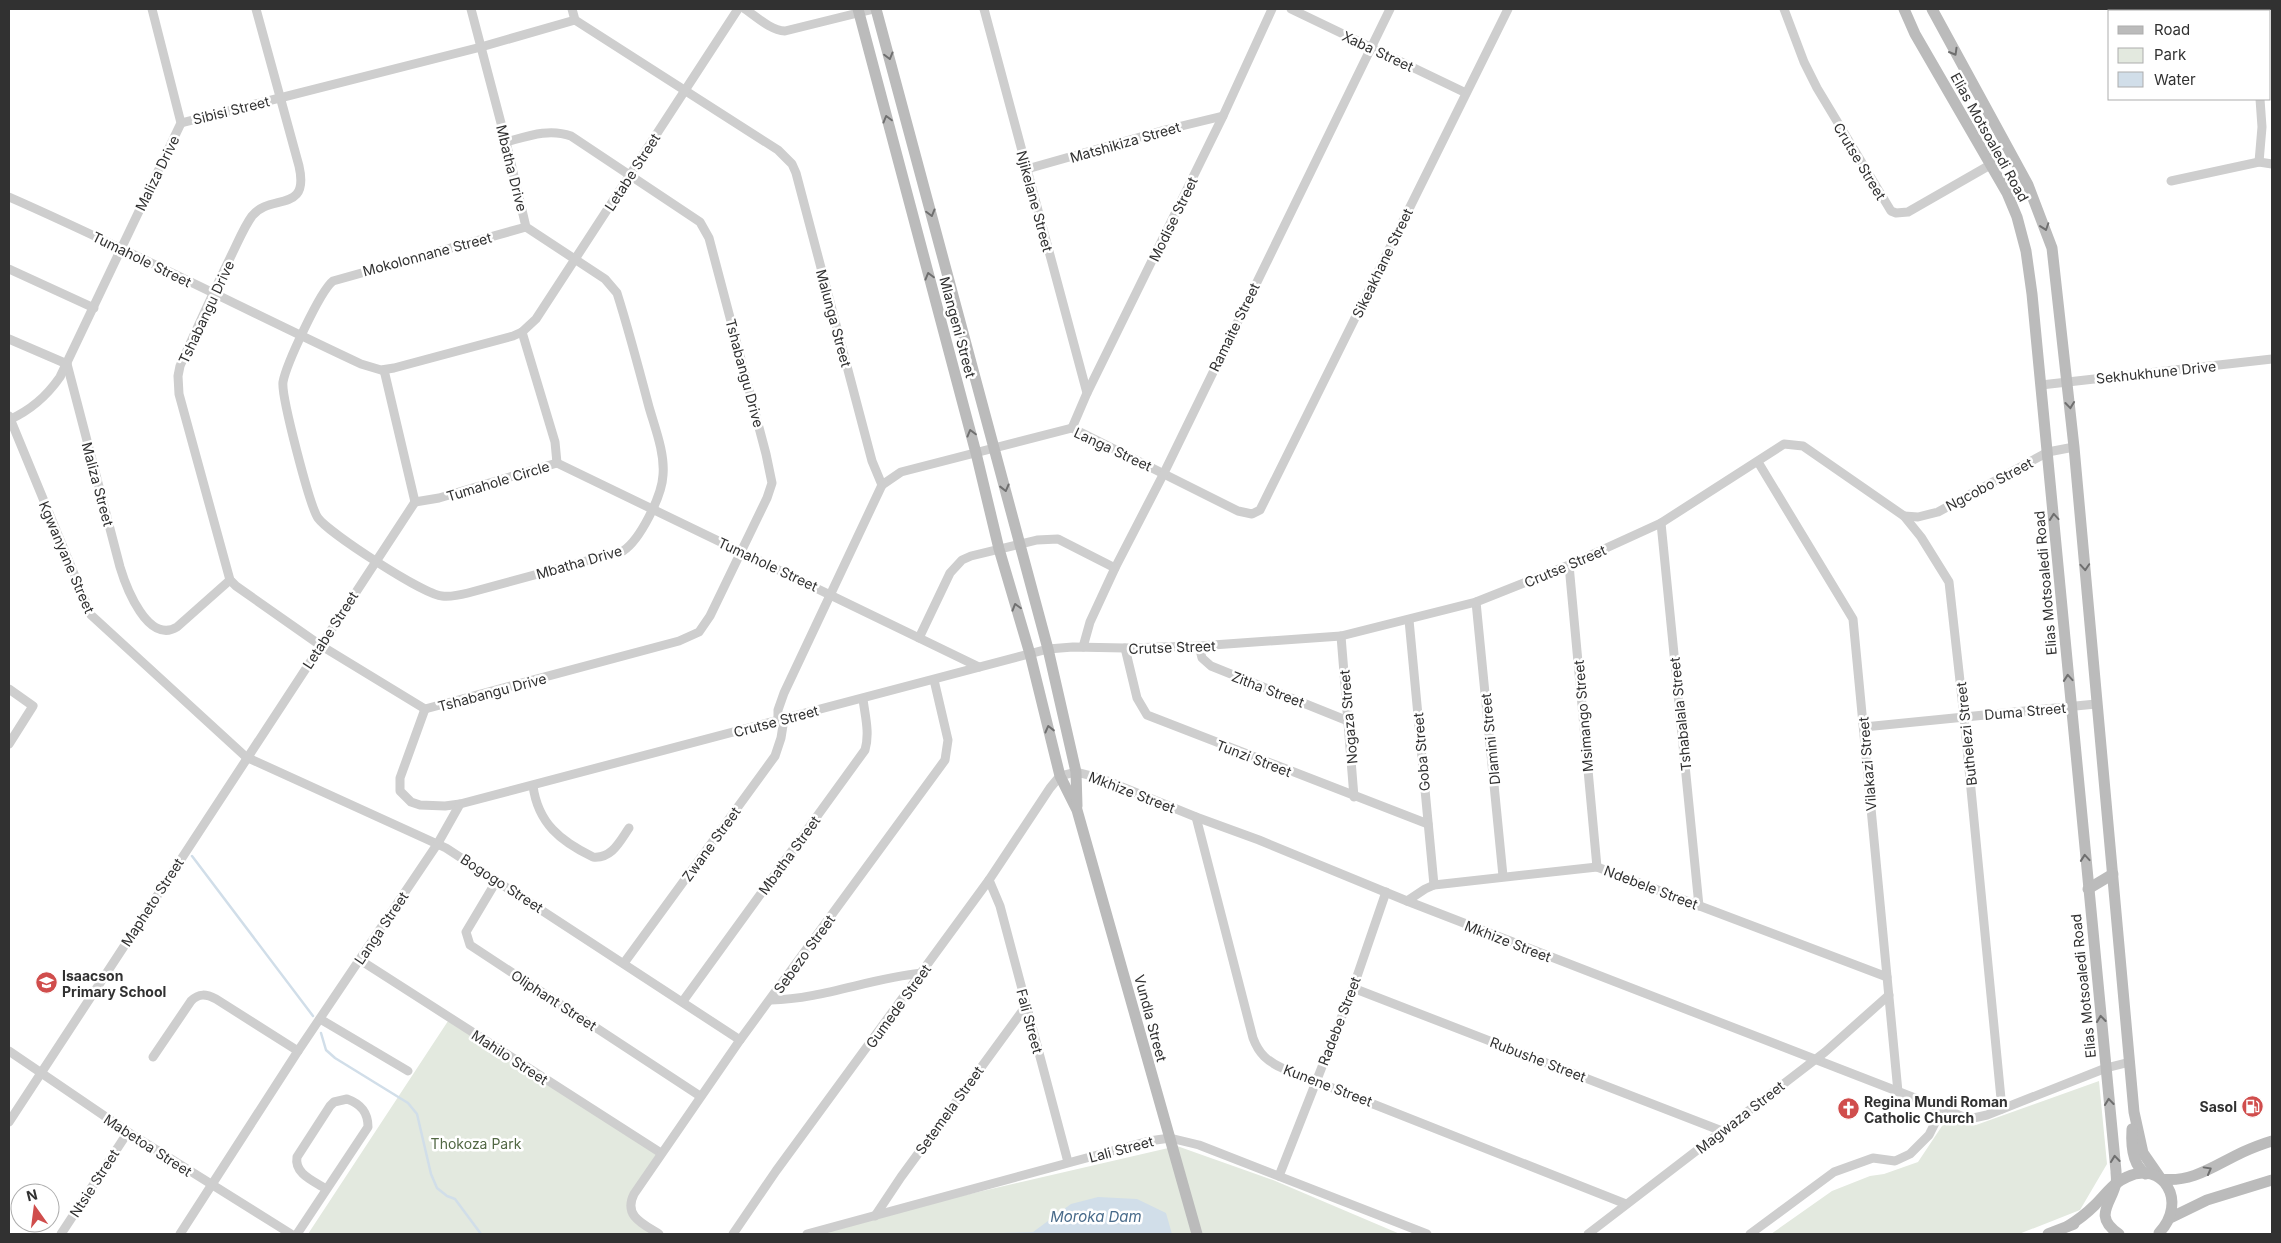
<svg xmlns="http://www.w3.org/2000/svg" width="2281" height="1243" font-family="Inter,sans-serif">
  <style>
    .green { fill: #e3e9df }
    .water { fill: #d1dee9 }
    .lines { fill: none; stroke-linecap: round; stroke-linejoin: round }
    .stream { stroke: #d1dee9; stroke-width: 2.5 }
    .street { stroke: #cecece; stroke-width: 9 }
    .secondary { stroke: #bbb; stroke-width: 11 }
    .oneway { stroke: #6f6f6f }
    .labels { text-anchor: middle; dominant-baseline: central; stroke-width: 5; stroke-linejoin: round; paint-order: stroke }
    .street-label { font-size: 14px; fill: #313131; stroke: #fff }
    .poi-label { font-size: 14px; font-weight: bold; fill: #313131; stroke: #fff; text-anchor: start }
    .park-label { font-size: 14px; fill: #526844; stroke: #fff }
    .water-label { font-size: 15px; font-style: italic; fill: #496b8a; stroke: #fff }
  </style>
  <rect width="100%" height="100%" fill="#fff"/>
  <g class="green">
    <path d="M450,1018l207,135 -27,58 26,23h-348z"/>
    <path d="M2099,1081l8,83 -27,46 -61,24h-248l61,-43 38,-15 14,-2 34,-12 30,-45 28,8z"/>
    <path d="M1177,1146l96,34 127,54h-591l66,-18z"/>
  </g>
  <path class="water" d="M1098,1197l39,2 29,14 6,21h-214l75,-2 38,-28z"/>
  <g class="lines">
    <g class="stream">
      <path d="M192,856l121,160"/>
      <path d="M321,1033l5,17 9,8 73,45 9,11 14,60 6,14 10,8 8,3 26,35"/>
    </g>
    <g class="street">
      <path d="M256,9l43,157c11,48 -29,27 -47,50 -8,11 -14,26 -20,38 -18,37 -35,74 -52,112l-2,10 1,18 51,186 6,6 84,59 105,64 254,-68 20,-9 11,-16 57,-118 5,-15 -6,-29 -57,-216 -9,-16 -129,-86c-22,-8 -43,0 -65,6"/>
      <path d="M471,9l35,133 20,85 79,52 12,14c12,38 22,76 32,114 6,21 16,46 14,68 -1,21 -23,65 -40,76l-155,42c-8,2 -17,4 -26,3 -18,-1 -113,-63 -124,-78 -8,-11 -37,-122 -35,-136 3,-17 37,-91 50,-101l193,-54"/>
      <path d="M572,9l3,11 203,130 14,14 4,9 76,288 10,24 -98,208 -6,17v10"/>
      <path d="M745,9c12,8 25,21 40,22l89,-22"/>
      <path d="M984,9l103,384"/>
      <path d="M1291,9l175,84"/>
      <path d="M1784,9l20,53 13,26 74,123 5,2 12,-1 82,-47"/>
      <path d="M2234,9l1,2"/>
      <path d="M181,123l300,-76 94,-27"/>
      <path d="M2259,162l3,-35 -2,-28"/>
      <path d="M1027,169l138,-39 58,-14"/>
      <path d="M2171,181l88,-19 13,2"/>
      <path d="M9,197c119,52 234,112 352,167l20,6 13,-2 119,-32 9,-4 14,-13 202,-310"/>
      <path d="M9,269l85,39"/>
      <path d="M522,332l33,110 2,21"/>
      <path d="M9,339l58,25"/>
      <path d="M67,364l53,203c6,20 28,78 57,60l53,-47"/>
      <path d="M384,370l31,132"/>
      <path d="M2041,385l231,-26"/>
      <path d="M9,416l82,199 155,142 200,91 294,192"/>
      <path d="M9,420c22,-10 37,-23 51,-43l121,-254 -29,-114"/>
      <path d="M1072,428l15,-35 136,-277 49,-107"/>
      <path d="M1758,462l95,157 45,473"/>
      <path d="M557,463l422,204"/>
      <path d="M882,485l19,-13 171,-44 166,83 14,3 8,-4 248,-501"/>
      <path d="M415,502l24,-4 118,-35"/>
      <path d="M1904,516l14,1 20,-5 110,-60 26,-5"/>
      <path d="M1661,523l38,383"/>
      <path d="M1569,565l28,302"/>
      <path d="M1476,602l27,274"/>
      <path d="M1409,620l25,265"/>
      <path d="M1341,636l13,161"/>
      <path d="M919,638l31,-65 12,-13 9,-4 66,-16 21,-1 57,29"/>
      <path d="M1199,646l3,12 9,8 137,55"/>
      <path d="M1083,647l7,-25 25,-54 49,-95 226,-464"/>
      <path d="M1125,648l12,50 10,17 281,109"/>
      <path d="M9,689l24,17 -24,38"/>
      <path d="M425,709l-25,69v13l11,11 9,3 25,1 15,-2 588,-155 25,-2 52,1 74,-2 142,-10 135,-34 93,-37 92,-42 123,-79 19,2 101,70 17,21 28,45 15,135 38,392"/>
      <path d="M1864,727l232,-23"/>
      <path d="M533,786c5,37 27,55 60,71 19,2 27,-16 36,-29"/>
      <path d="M1196,817l57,221c6,16 14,23 29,30l344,136"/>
      <path d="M497,880l-31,52 4,13 230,151"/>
      <path d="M989,880l11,26 68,256"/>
      <path d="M1407,901l18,-12 9,-4 163,-18 290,110"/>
      <path d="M360,960l301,193"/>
      <path d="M624,963l151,-207 6,-18 3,-19"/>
      <path d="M1353,988l369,143"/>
      <path d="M771,1000c51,-1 100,-22 151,-27"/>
      <path d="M683,1001l182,-251c5,-17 0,-34 -2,-51"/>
      <path d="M320,1019l88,52"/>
      <path d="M9,1051l119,81 163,102"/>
      <path d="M153,1057l38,-56c8,-8 15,-7 25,-2l82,52"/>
      <path d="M9,1122l406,-620"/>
      <path d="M1279,1176l74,-188 33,-96"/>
      <path d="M875,1216l26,-39 125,-171"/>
      <path d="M61,1234l67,-102"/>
      <path d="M180,1234l118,-183 140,-208 22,-39"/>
      <path d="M297,1234l71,-107c0,-15 -7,-23 -21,-28l-13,3 -4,4 -33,51c-3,17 17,24 29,32"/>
      <path d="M659,1234c-16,-10 -36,-18 -25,-40l106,-154 205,-280 3,-20 -14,-60"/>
      <path d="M733,1234l43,-63 213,-291 61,-92 10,-12 16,-4 24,6 96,39 63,23 148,61 562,218 18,-4 119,-47 24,-6"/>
      <path d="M807,1234l342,-93 21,-3 29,7 228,89"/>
      <path d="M1588,1234l237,-182 64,-57"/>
      <path d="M1750,1234l84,-62 39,-14 22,3 15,-7 19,-19 13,-26"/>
    </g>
    <g class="secondary">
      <path d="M858,9l118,444 23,96 31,105 30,122 17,34 120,424"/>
      <path d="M876,9l172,640 28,123 1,34"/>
      <path d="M1904,9l11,25 92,159 10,24 9,34 6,43 84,877c0,4 1,9 0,12 -4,20 -24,33 3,51"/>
      <path d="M1932,9l96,176 24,63 22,199 60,665 9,41 18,26c32,4 54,-14 82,-27 9,-4 19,-8 29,-11"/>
      <path d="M2088,889l25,-15"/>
      <path d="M2132,1129c-1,15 0,36 14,45"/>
      <path d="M2170,1218l37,-18 65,-20"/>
      <path d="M2068,1226c10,-6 19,-13 27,-21 10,-10 19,-23 32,-28 35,-17 62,24 32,56"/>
      <path d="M2048,1234l26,-10"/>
    </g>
  </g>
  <defs><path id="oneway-chevron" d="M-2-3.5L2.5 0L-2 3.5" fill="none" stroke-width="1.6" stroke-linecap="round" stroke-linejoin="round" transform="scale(1.25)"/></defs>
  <g class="oneway">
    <use href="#oneway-chevron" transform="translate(1954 52) rotate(60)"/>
    <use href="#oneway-chevron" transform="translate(889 56) rotate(75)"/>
    <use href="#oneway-chevron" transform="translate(887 119) rotate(-105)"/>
    <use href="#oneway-chevron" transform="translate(931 213) rotate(75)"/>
    <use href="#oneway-chevron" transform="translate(2045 227) rotate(71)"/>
    <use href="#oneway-chevron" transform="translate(929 276) rotate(-105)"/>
    <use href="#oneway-chevron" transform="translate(2070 405) rotate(84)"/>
    <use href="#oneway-chevron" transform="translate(971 433) rotate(-105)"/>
    <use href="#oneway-chevron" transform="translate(1005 488) rotate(76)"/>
    <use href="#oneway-chevron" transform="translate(2054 517) rotate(-95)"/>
    <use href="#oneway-chevron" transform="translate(2085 567) rotate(86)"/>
    <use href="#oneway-chevron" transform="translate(1016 607) rotate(-106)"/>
    <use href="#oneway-chevron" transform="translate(2068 678) rotate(-95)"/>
    <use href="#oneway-chevron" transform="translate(1049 729) rotate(-104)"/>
    <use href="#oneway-chevron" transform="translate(2085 858) rotate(-95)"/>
    <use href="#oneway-chevron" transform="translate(2101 1019) rotate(-96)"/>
    <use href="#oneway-chevron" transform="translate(2109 1102) rotate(-96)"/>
    <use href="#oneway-chevron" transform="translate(2115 1159) rotate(-96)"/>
    <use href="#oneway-chevron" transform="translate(2208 1170) rotate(-29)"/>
  </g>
  <defs>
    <symbol id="school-disc" viewBox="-11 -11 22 22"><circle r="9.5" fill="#d04d4c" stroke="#fff"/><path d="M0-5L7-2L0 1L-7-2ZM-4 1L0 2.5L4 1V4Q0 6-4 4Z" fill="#fff"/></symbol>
    <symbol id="fuel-disc" viewBox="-11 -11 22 22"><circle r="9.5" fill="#d04d4c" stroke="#fff"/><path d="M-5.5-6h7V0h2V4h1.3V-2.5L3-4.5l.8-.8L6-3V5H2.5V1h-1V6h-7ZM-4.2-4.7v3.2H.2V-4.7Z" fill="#fff"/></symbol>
    <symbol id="church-disc" viewBox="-11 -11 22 22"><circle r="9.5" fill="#d04d4c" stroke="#fff"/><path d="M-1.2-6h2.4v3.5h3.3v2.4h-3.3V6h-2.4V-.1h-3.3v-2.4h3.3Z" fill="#fff"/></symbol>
  </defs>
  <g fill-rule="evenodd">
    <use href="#school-disc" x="34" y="970" width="25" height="25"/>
    <use href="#fuel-disc" x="2240" y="1094" width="25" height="25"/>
    <use href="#church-disc" x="1836" y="1096" width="25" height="25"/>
  </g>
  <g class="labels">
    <g class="street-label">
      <text transform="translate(1378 51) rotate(25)">Xaba Street</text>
      <text transform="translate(231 110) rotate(-14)">Sibisi Street</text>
      <text transform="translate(1990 137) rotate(61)">Elias Motsoaledi Road</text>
      <text transform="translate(1125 142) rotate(-16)">Matshikiza Street</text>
      <text transform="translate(1860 161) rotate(59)">Crutse Street</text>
      <text transform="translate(512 168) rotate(76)">Mbatha Drive</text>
      <text transform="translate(632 172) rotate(-57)">Letabe Street</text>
      <text transform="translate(157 173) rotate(-64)">Maliza Drive</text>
      <text transform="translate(1035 201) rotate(75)">Njikelane Street</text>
      <text transform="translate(1173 219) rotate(-64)">Modise Street</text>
      <text transform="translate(427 254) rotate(-15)">Mokolonnane Street</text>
      <text transform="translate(142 259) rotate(26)">Tumahole Street</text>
      <text transform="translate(1382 263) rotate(-64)">Sikeakhane Street</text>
      <text transform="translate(206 312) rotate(-65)">Tshabangu Drive</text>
      <text transform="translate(834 318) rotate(75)">Malunga Street</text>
      <text transform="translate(958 327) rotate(75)">Mlangeni Street</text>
      <text transform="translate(1234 327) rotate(-64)">Ramaite Street</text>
      <text transform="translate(2156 372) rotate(-6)">Sekhukhune Drive</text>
      <text transform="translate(745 373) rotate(75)">Tshabangu Drive</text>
      <text transform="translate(1113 449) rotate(25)">Langa Street</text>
      <text transform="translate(498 481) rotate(-17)">Tumahole Circle</text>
      <text transform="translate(98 484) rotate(75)">Maliza Street</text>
      <text transform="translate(1989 484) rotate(-28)">Ngcobo Street</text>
      <text transform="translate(67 557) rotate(67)">Kgwanyane Street</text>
      <text transform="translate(579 562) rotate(-16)">Mbatha Drive</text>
      <text transform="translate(768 564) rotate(25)">Tumahole Street</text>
      <text transform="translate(1565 566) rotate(-23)">Crutse Street</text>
      <text transform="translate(2045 583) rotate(-95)">Elias Motsoaledi Road</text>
      <text transform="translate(330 630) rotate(-57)">Letabe Street</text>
      <text transform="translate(1172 647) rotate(-2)">Crutse Street</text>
      <text transform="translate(1268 689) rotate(21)">Zitha Street</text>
      <text transform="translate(492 692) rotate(-15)">Tshabangu Drive</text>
      <text transform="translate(2025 711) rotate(-5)">Duma Street</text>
      <text transform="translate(1680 714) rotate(-96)">Tshabalala Street</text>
      <text transform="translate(1583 716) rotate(-95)">Msimango Street</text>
      <text transform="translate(1348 717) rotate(-95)">Nogaza Street</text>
      <text transform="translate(776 721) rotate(-15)">Crutse Street</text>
      <text transform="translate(1966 734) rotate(-96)">Buthelezi Street</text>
      <text transform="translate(1490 739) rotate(-96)">Dlamini Street</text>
      <text transform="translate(1421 752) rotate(-95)">Goba Street</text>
      <text transform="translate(1254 758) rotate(21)">Tunzi Street</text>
      <text transform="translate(1867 764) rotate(-95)">Vilakazi Street</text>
      <text transform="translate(1132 792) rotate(21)">Mkhize Street</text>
      <text transform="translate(711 844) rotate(-54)">Zwane Street</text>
      <text transform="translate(789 855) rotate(-54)">Mbatha Street</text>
      <text transform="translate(502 883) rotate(33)">Bogogo Street</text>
      <text transform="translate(1651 887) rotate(21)">Ndebele Street</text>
      <text transform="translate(152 902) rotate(-57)">Mapheto Street</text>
      <text transform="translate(381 928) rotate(-56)">Langa Street</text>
      <text transform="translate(1508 941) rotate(21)">Mkhize Street</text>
      <text transform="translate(804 954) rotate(-54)">Sebezo Street</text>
      <text transform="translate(2083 986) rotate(-96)">Elias Motsoaledi Road</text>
      <text transform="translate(554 1000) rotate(33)">Oliphant Street</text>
      <text transform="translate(898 1006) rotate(-54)">Gumede Street</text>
      <text transform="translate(1151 1018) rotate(75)">Vundla Street</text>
      <text transform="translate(1030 1021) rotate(75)">Fali Street</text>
      <text transform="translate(1339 1021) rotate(-69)">Radebe Street</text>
      <text transform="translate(510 1057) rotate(33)">Mahilo Street</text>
      <text transform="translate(1538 1059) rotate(21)">Rubushe Street</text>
      <text transform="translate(1328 1085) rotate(21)">Kunene Street</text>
      <text transform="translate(949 1110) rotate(-54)">Setemela Street</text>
      <text transform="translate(1740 1117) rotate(-38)">Magwaza Street</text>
      <text transform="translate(148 1145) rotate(33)">Mabetoa Street</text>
      <text transform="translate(1121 1149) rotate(-15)">Lali Street</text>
      <text transform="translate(94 1183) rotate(-57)">Ntsie Street</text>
    </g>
    <g class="poi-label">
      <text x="62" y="975">Isaacson<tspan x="62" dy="16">Primary School</tspan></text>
      <text x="1864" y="1101">Regina Mundi Roman<tspan x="1864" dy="16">Catholic Church</tspan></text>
      <text x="2237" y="1106" text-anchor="end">Sasol</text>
    </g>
    <g class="park-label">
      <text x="476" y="1143">Thokoza Park</text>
    </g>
    <g class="water-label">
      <text x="1096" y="1216">Moroka Dam</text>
    </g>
  </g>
  <rect width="2281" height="1243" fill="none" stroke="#313131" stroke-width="20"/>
  <rect x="2108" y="10" width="162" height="90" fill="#ffffff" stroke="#adadad"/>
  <rect x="2118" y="26" width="25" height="8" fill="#bbbbbb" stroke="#adadad"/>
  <text x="2154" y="35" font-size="15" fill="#313131">Road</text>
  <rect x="2118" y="48" width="25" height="15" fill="#e3e9df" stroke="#adadad"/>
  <text x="2154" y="60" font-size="15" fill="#313131">Park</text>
  <rect x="2118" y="72" width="25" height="15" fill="#d1dee9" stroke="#adadad"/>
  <text x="2154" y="85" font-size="15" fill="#313131">Water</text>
  <g transform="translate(35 1208) rotate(346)"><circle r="24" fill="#ffffff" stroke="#adadad"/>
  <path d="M0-4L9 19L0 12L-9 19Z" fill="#d04d4c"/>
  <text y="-8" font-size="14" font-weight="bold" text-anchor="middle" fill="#313131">N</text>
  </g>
</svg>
